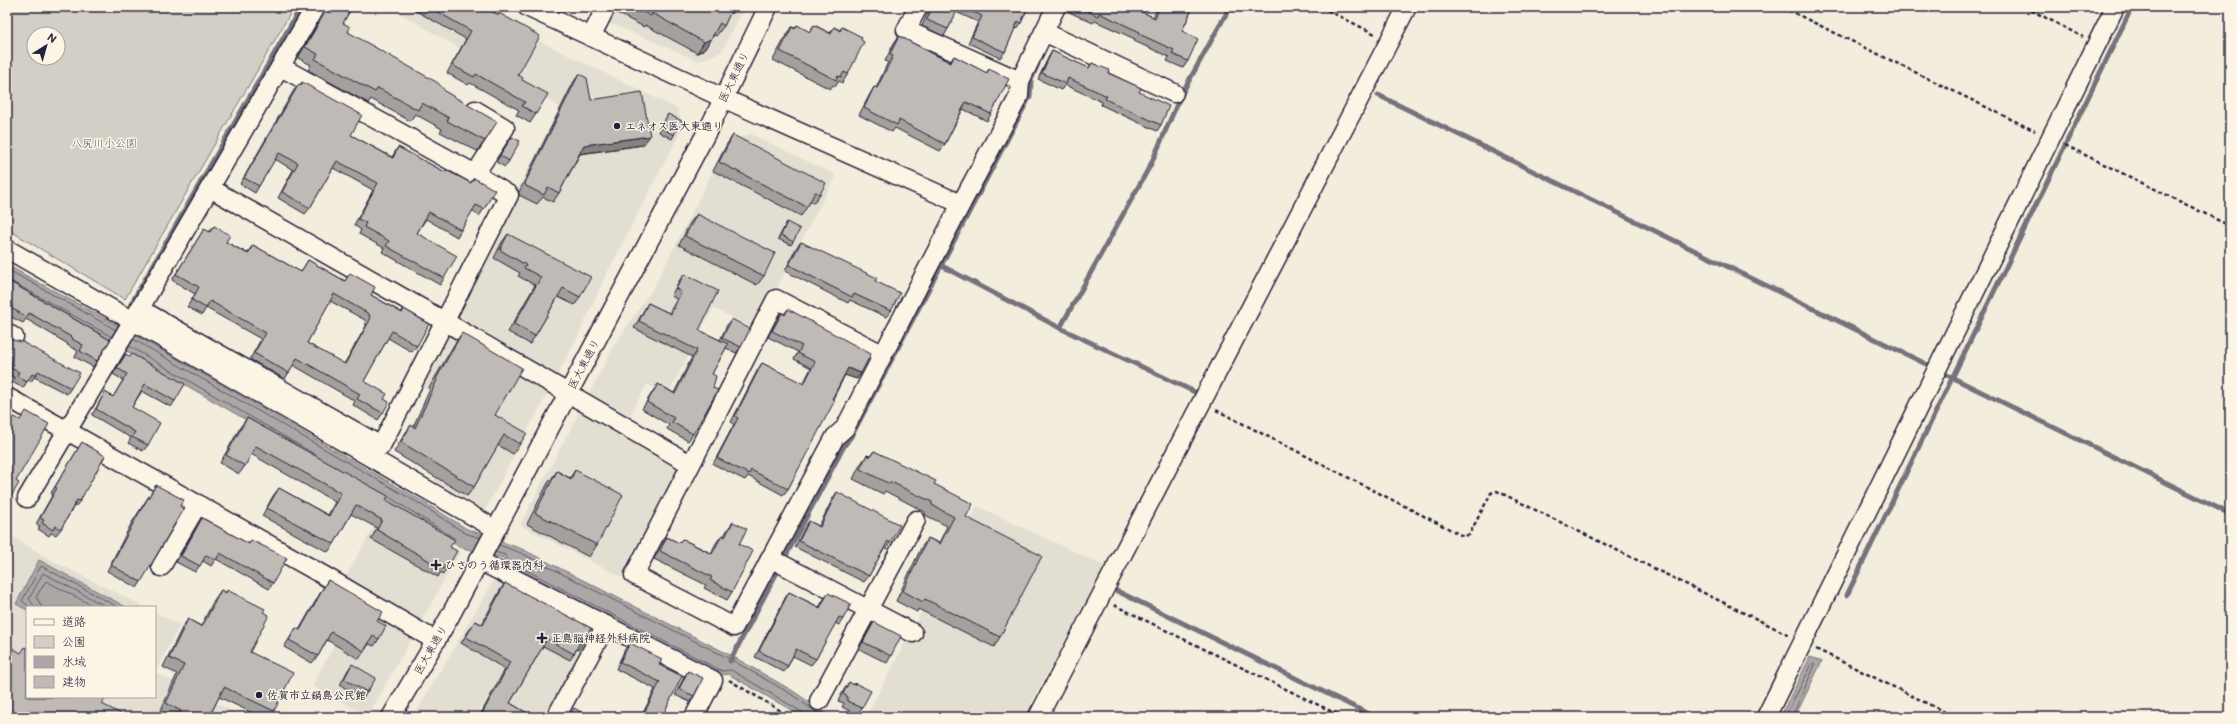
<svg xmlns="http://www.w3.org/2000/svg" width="2237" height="724" font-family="'Balsamiq Sans','Klee One',sans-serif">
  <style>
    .built { fill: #e3ded2 }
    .green { fill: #d4cfc6; stroke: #7b7880; fill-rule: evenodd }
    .water { fill: #aca7a6; stroke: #75727b }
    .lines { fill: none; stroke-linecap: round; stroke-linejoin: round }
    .shore { stroke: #595766; stroke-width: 1 }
    .stream { stroke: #75727b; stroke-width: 5 }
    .minor-casing { stroke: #22223b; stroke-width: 21 }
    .path { stroke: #22223b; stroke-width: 2.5; stroke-dasharray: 4 3; stroke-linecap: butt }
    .minor { stroke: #fcf5e5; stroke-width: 18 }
    .wall { fill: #a4a09d; stroke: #22223b; fill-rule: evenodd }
    .shaded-wall { fill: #86827f; stroke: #22223b }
    .building { fill: #bfbab6; stroke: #22223b; fill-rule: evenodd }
    .poi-dot { fill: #22223b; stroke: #fcf5e5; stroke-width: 1.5 }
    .labels { text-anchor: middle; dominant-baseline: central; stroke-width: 3; stroke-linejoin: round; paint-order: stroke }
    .street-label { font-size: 11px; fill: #22223b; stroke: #fcf5e5 }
    .poi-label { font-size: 11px; font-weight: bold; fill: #22223b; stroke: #fcf5e5; text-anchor: start }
    .park-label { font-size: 11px; fill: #575665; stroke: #fcf5e5 }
  </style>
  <rect width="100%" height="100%" fill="#f3edde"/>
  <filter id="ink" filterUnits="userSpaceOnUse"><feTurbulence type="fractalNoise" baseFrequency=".025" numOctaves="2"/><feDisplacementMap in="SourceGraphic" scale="8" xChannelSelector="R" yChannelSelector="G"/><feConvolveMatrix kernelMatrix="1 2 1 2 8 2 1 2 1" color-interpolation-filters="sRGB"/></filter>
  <g filter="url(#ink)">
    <g class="built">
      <path d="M389,7h87l35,20 167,82 5,18 -76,146 -31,67 -91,170 -51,-29 30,-53 -14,-24 -33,-20 143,-277z"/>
      <path d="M572,7h173l-24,45 -22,9z"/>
      <path d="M751,134l85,41 -81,154 -42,-21 -46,88 -20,-12 -26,47 62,35 -61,111 -102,-52 95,-181 40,-59 73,-144z"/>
      <path d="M387,503l73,49 -92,164 -56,-30 50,-92 -19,-12z"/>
      <path d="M977,506l128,60 -81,151h-158z"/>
      <path d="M7,533l42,26 96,48h-118v90h128v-85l25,13 -25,47 89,45h-237z"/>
      <path d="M503,565l102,53 -58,99h-19l-40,-21 -12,21h-63z"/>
    </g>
    <path class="green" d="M7,7h287l-169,292 -118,-70zM34,34h24v24h-24z"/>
    <g class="water">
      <path d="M7,265l133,73 282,163 45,28 55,20 210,107 61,35 38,26h-28l-75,-43 -5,1 -217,-110 -3,-7 -44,-11 -72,-46 -380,-219z"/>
      <path d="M39,560l87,47h-99v3l-11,-6z"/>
      <path d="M1810,657l12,4 -27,56h-15z"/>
    </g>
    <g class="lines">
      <g class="shore">
        <path d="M7,269l109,61"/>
        <path d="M7,279l105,58"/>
        <path d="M133,339l287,165 45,29 15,5"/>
        <path d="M129,346l187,109"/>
        <path d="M389,497l65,41"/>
        <path d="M499,545l22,8 209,106 61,35 32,23"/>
        <path d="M495,552l10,3 5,7 212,109 9,-1 71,42 2,5"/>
        <path d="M30,607l-8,-6 19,-35 77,41"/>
        <path d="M35,607l-6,-8 14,-26 64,34"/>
        <path d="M42,607l-6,-10 10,-16 49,26"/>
        <path d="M1785,717l27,-53 2,-1 1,2 -23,52"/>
      </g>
      <g class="stream">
        <path d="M1378,95l550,270"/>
        <path d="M940,265l120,63 139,66"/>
        <path d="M131,304l170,-297"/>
        <path d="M1060,328l91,-164 30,-69 49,-88"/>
        <path d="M1945,374l285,140"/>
        <path d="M1117,591l258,126"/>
        <path d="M1847,595l285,-588"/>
        <path d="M730,661l114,-215 8,-11 178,-339 1,-16 7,-16"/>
        <path d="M1028,717l5,-10"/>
      </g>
      <defs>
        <g id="minor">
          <path d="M527,7l198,92 236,105 58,-108 1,-15 36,-74"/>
          <path d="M918,7l-12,23 114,51"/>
          <path d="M1044,32l130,61"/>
          <path d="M591,37l15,-30"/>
          <path d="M475,110l30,18 -30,46"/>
          <path d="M210,188l234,133 246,143"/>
          <path d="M7,249l478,274"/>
          <path d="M140,309l241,137 128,-251 -34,-21 -194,-107"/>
          <path d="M7,333l7,4"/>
          <path d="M882,354l-106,-55 -142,276 100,52 101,-190 10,-9 116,-224"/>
          <path d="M7,397l316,178 113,66"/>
          <path d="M27,498l102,-171 186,-320"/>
          <path d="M770,558l143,75"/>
          <path d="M478,560l235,120 -19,37"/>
          <path d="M161,567l37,-63"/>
          <path d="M819,701l97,-181"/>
          <path d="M391,717l58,-99 262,-494 57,-117"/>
          <path d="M556,717l50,-92"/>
          <path d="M1038,717l369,-710"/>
          <path d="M1766,717l349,-710"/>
        </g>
      </defs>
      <use href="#minor" class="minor-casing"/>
      <g class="path">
        <path d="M1321,7l54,27"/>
        <path d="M1782,7l253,124"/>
        <path d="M2025,7l58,30"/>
        <path d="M2065,145l165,81"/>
        <path d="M1216,410l247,126 6,-1 22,-42 6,-2 292,144"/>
        <path d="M1114,605l229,112"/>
        <path d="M1816,649l139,68"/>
        <path d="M729,680l62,37"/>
      </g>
      <use href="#minor" class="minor"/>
    </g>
    <g class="wall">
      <path d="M326,7h26l-9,16 5,9 137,109 -8,10 -37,-19 2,-3 -27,-15 -5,7 -39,-22 -3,4 -60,-33 3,-5 -13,-7 26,-46z"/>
      <path d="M409,7h73l36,68 4,5 14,34 -6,9 -14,-8 3,-5 -49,-27 -2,2 -21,-12 19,-34z"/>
      <path d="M617,7h119l-5,7 -1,-1 -6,13 -8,10 -2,-1 -10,15 -7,3 -52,-28 -1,2 -29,-15z"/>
      <path d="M930,7h98l-7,16 -4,6 -2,-1 -10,24 -5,6 -32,-15 10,-21 -22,-10 -8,17 -4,7 -22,-10z"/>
      <path d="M1071,7h60l22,10 5,-10h35l-11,24 6,30 -5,7 -16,-7 2,-4 -35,-16 1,-2 -40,-18 -2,2 -24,-11z"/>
      <path d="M797,25l12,7 5,-7 16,8 4,-6 6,3 2,-3 6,47 -6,9 -3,-2 -4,6 -2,-2 -3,4 -57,-29 13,-24 6,-9 3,1z"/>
      <path d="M899,36l51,26 4,-6 32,17 3,-4 2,45 -4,7 -24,-12 -18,35 -5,7 -45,-23 -3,4 -33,-17 11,-21 4,-7 2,1 12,-26 -3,-1 9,-18z"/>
      <path d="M1052,51l36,17 4,-5 47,29 22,33 -4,6 -56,-26 1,-3 -37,-17 -4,5 -23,-11 10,-21z"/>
      <path d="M579,74l12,26 52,45 -63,9 -21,39 -6,9 -10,-5 -6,7 -18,-9v-3l54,-109z"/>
      <path d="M302,82l49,53 41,22 6,-10 47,25 1,-2 24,13 4,-5 10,31 -5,7 -7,-5 -11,19 -4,7 -31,-18 -9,14 27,45 -4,7 -58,-33 2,-4 -25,-14 2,-4 -7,-5 19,-35 -40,-22 -23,40 -5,6 -27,-16 15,-28 -18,-11 -16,27 -4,7 -15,-9 54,-94 5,-6 1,1z"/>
      <path d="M668,114l6,21 -2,4 -13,-7z"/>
      <path d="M733,135l87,59 -6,9 -4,-1 -3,5 -6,9 -88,-45 14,-27z"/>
      <path d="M512,137l-3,24 -4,6 -9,-5z"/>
      <path d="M697,214l67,62 -7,9 -78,-40 11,-22z"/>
      <path d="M787,222l6,20 -2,3 -13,-6z"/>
      <path d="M214,226l12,16 21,11 6,-8 48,27 7,-12 37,21 5,-8 21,22 30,17 3,-3 13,37 -5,6 -24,-14 -24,43 20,18 -1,14 -5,7 -25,-15 2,-4 -62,-36 -8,14 -35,-20 11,-20 -55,-31 -4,7 -15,-8 8,-13 -23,-14 32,-51 5,3zM330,301l35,19 1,6 -22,38 -37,-21z"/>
      <path d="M508,234l72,63 -5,8 -17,-8 -23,39 -5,8 -22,-12 27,-47 -17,-9 2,-3 -26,-15 8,-16z"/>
      <path d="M801,242l74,39 16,30 -5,6 -36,-17 -2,3 -63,-32 11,-23z"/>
      <path d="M684,274l15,56 21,10 7,-15 5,-6 9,28 -5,6 -10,-5 -14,26 -19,60 -5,7 -21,-12 2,-4 -27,-16 11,-18 5,-7 16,9 18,-36 -58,-29 10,-18 4,-7 21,10 8,-14 -6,-3 8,-15z"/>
      <path d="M7,280l103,60 -17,27 -18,-10 3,-6 -11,-6 1,-1 -42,-25 -3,4 -16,-8 1,-3h-1z"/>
      <path d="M788,309l73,64 -4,6 -12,-4 -57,114 -5,6 -35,-19 -3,4 -32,-16 21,-40 -3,-2 27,-53 4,-6 41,21 8,-16 -17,-9 4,-7 -30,-15 9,-18 5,-6 2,1z"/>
      <path d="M462,333l33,82 25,29 -7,10 -15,-9 -24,42 -7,9 -73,-44 10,-17 7,-10 2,2 17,-38 -1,-1 26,-45z"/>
      <path d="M7,336l64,52 -4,6 -33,-17 -3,5 -3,-2 -5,8 -11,-6 3,-4 -8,-4 2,-4 -2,-2z"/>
      <path d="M126,354l49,47 -4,6 -29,-16 -10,16 16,38 -5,6 -15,-8 3,-5 -39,-23 9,-16 4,-7 8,5 10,-17 -10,-6z"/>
      <path d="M247,418l139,82 64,47 -1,18 -6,9 -2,-2 -3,5 -67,-38 6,-11 -26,-14 -17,30 -6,8 -66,-36 11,-20 6,-8 49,27 7,-13 -84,-48 -6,12 -6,8 -19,-11 21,-37z"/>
      <path d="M82,442l-2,59 -5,6 -1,-1 -13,23 -5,6 -5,-2 -2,3 -11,-7 2,-3 -4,-2 17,-30 -2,-1z"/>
      <path d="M874,451l60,33 32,33 34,120 -6,10 -76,-38 -1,3 -21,-11 25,-53 7,-10 11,5 8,-17 -22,-11v-3l-40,-21 -2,3 -30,-15 7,-14 7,-10 3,1z"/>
      <path d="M575,470l22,75 -8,12 -62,-33 21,-41 9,-12 13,7z"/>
      <path d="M156,485l-15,97 -4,6 -30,-17 24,-47z"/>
      <path d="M837,492l53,51 -4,6 -2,-1 -15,28 -5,6 -69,-35 10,-20 4,-6 10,5 14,-28z"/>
      <path d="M202,518l46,26 3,-4 22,43 -4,6 -53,-30 -5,7 -8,-5 -8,11 -19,-10 22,-37z"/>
      <path d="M733,522l6,22 -7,48 -5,8 -23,-12 2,-3 -52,-26 7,-14 6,-8 12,6 3,-4 29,14 5,-10 6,-8 2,1 3,-6z"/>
      <path d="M328,580l49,41 2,18 -5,7 -5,-2 -10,15 -32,-19 -9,16 -6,7 -28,-16 12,-19 3,2 24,-42z"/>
      <path d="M505,583l78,60 -4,7 -2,-1 -7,11 -27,-14 -33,57 24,14h-55l26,-48 -44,-26 14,-22 7,3 18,-34z"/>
      <path d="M221,590l42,22 -13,40 24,59 -4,6h-9l-42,-20 -10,20h-40l-9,-5 17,-38 -14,-7 19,-39 6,-9 13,7 13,-26z"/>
      <path d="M789,592l30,15 5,-8 4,-6 15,26 -4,6 -4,-2 -19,36 -5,6 -18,-9 -5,10 -4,6 -29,-15 30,-59z"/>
      <path d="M874,622l17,34 -4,7 -28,-14 11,-21z"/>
      <path d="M630,643l29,22 5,48 7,4h-30l14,-28 -39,-20 9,-20z"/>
      <path d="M352,664l15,28 -4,6 -23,-13 8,-15z"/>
      <path d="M688,671l6,25 -4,6 -15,-7 9,-18z"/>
      <path d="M849,682l5,3 1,-2 7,25 -5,7 -15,-8 2,-4 -6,-2 7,-13z"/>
    </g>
    <g class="shaded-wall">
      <path d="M711,39l-7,11 -7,3 7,-11z"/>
      <path d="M650,136l-7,9 -65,9 6,-9z"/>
      <path d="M848,368l13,5 -4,6 -13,-4z"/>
    </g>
    <g class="building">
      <path d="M328,7h24l-9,16 7,4 -2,5 90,51 8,9 51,30 -12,19 -38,-20 2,-3 -27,-15 -4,7 -40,-22 -3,4 -60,-33 3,-5 -13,-7z"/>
      <path d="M429,7h53l17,8v-2l41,23 -22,39 5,3 -1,2 26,14 -12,20 -14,-8 3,-4 -49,-28 -2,3 -22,-12 19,-34z"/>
      <path d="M634,7h99l-9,19 -4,-3 -9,16 -7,3 -52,-29 -1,3z"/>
      <path d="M932,7h27l-11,22 -21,-9z"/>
      <path d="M963,7h65l-7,16 -3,-2 -13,31 -33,-15 10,-21z"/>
      <path d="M1078,7h53l24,11 5,-11h33l-11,24 16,8 -10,22 -16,-7 2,-4 -35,-16 1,-2 -41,-19 -1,3z"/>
      <path d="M797,25l13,7 4,-7 17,9 3,-7 6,4 2,-4 20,10 -1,3 3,2 -16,32 -4,-2 -3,5 -3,-1 -2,4 -56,-29 12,-24 3,2z"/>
      <path d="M899,36l52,27 3,-7 33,17 2,-4 20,10 -18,35 -25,-12 -21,42 -46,-24 -2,5 -33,-17 10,-21 3,1 16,-32 -3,-2z"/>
      <path d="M1052,51l37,17 3,-5 17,7 -1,3 33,15 -2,4 30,14 -8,19 -56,-26 2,-3 -39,-18 -2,6 -24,-11z"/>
      <path d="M579,74l8,4 4,22 51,-8 8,44 -66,9 -25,48 -11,-6 -4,8 -18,-9 -1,-3z"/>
      <path d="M302,82l60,33 -11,20 42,23 5,-11 47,25 1,-2 25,13 3,-5 21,12 -11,19 -8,-4 -15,25 -32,-18 -12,21 40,23 -13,22 -58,-32 3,-5 -25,-14 2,-4 -8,-4 20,-36 -41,-22 -27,47 -28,-16 16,-29 -19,-10 -20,33 -15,-8 55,-94 2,1z"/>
      <path d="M668,114l14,7 -8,14 -13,-7z"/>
      <path d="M733,135l93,48 -6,11 -5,-2 -8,15 -88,-45z"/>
      <path d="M512,137l8,4 -11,20 -9,-6z"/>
      <path d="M697,214l78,39 -11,23 -79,-40z"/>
      <path d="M787,222l13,7 -7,13 -12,-7z"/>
      <path d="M214,226l16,9 -4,7 22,12 5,-9 48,27 7,-12 37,21 5,-8 25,14 -4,8 31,18 2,-4 25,15 -12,22 -25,-15 -28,50 23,13 -3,5 5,3 -6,11 -26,-14 3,-5 -63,-36 -8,15 -35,-20 12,-20 -56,-32 -4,7 -14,-8 7,-13 -23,-13 28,-45 6,3zM334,294l35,20 1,6 -25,44 -38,-21z"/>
      <path d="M508,234l83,43 -11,20 -17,-9 -28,48 -21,-12 27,-47 -17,-9 2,-3 -26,-15z"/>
      <path d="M801,242l76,36 -2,3 25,12 -9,18 -37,-17 -2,3 -63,-32z"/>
      <path d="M684,274l34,17 -19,39 29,14 -16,30 4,2 -3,12 5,2 -25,44 -21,-12 2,-4 -27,-16 11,-18 17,10 22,-44 -58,-29 9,-18 23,11 10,-22 -5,-3z"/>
      <path d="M7,280l103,60 -13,21 -17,-10 3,-6 -11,-6 1,-1 -44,-25 -2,4 -16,-9 1,-2 -5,-2z"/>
      <path d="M788,309l83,45 -10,19 -13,-5 -16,31 3,1 -47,89 -37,-19 -2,4 -32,-16 21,-40 -3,-2 27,-53 42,21 11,-22 -17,-9 4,-7 -30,-15 10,-18 3,2z"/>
      <path d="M732,319l18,10 -9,18 -19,-9z"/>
      <path d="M462,333l60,35 -27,47 32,18 -7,11 -16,-9 -30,52 -73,-45 10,-17 4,3 22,-48 -1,-1z"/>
      <path d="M7,336l6,4 9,2 58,31 -9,15 -33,-17 -3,5 -3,-2 -5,8 -10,-6 2,-4 -8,-4 3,-4 -7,-4z"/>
      <path d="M126,354l4,3 2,-3 53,30 -10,17 -30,-17 -13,23 28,16 -12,22 -16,-8 3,-5 -39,-23 9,-17 8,5 14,-23 -10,-6z"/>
      <path d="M26,411l23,13 -33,57 3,2 -10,17h-2v-87l13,7z"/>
      <path d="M247,418l141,78 -2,4 69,40 -5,7 7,4 -8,14 -3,-1 -3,5 -66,-39 5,-10 -26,-15 -22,39 -67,-36 12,-20 50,28 12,-23 -85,-47 -11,20 -19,-11z"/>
      <path d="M82,442l23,14 -25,45 -3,-1 -16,29 -6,-3 -2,4 -11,-7 2,-3 -4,-2 17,-30 -2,-1z"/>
      <path d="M874,451l62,30 -2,3 39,20 -7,13 76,39 -42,81 -75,-38 -2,3 -20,-11 25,-53 12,6 14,-27 -22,-12v-3l-41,-20 -1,2 -30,-15 7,-14 3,2z"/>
      <path d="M575,470l48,25 -26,50 -62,-32 22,-42 14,8z"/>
      <path d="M156,485l28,15 -4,6 4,2 -43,74 -30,-17 25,-47z"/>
      <path d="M837,492l63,33 -10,18 -2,-2 -19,35 -70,-35 10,-20 11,6z"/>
      <path d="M202,518l47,26 2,-4 36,18 -14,25 -53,-30 -4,7 -10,-5 -6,11 -19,-10z"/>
      <path d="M733,522l14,7 -8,15 14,7 -21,41 -22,-12 2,-3 -52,-26 7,-14 12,6 3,-4 30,15 10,-19 3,2z"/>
      <path d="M328,580l55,32 -6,9 9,5 -7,13 -6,-3 -9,15 -33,-19 -13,24 -29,-16 7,-12 4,2z"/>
      <path d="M505,583l86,45 -8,15 -3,-1 -6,12 -27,-15 -37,64 24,14h-54l18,-32 12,-23 -44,-25 9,-16 8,4z"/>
      <path d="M221,590l5,3 1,-3 38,19 -2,3 6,3 -19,37 43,21 -19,38 -50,-24 -15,30h-31l3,-6 -15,-8 18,-38 -15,-7 19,-39 14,8z"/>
      <path d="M789,592l31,16 8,-15 23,11 -8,15 -4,-2 -23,42 -20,-10 -8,17 -29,-15z"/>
      <path d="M874,622l27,14 -10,20 -28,-14z"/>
      <path d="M630,643l32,16 -3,6 23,11 -18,37 7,4h-29l18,-35 -40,-20z"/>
      <path d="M7,645l14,8 4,-6 2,1v49h75l3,2 -3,5 25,13h-120z"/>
      <path d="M352,664l24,14 -9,14 -23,-13z"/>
      <path d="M688,671l15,7 -9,18 -15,-7z"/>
      <path d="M849,682l5,3 1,-2 16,8 -9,17 -15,-7 1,-4 -5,-3z"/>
      <path d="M574,708l16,9h-21z"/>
    </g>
  </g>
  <g class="poi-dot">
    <circle cx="617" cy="126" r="4"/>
    <path d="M434 559h4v4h4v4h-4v4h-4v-4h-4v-4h4z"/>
    <path d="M540 632h4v4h4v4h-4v4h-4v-4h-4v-4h4z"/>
    <circle cx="259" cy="695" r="4"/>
  </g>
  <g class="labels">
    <g class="street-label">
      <text transform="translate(734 77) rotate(-64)">医大東通り</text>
      <text transform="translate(584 364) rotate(-62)">医大東通り</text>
      <text transform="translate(431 650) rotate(-60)">医大東通り</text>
    </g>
    <g class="poi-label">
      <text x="625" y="126">エネオス医大東通り</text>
      <text x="445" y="565">ひさのう循環器内科</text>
      <text x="551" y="638">正島脳神経外科病院</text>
      <text x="267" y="695">佐賀市立鍋島公民館</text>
    </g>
    <g class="park-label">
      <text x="104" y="143">八尻川小公園</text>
    </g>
  </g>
  <rect width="2237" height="724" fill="none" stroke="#fcf5e5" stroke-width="24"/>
  <rect x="12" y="12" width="2213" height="700" fill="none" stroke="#22223b" stroke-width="1.5" filter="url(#ink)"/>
  <rect x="26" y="606" width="130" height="92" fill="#fcf5e5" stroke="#a5a1a1"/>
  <rect x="34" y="619" width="20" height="6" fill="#fcf5e5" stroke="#a5a1a1"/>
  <text x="62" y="626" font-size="12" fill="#22223b">道路</text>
  <rect x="34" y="636" width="20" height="12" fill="#d4cfc6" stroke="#a5a1a1"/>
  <text x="62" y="646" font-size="12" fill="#22223b">公園</text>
  <rect x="34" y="656" width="20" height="12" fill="#aca7a6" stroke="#a5a1a1"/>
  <text x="62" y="666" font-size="12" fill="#22223b">水域</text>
  <rect x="34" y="676" width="20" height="12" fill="#bfbab6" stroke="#a5a1a1"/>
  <text x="62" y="686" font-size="12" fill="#22223b">建物</text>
  <g transform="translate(46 46) rotate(37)"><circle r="19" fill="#fcf5e5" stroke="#a5a1a1"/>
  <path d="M0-3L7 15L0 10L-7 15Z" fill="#22223b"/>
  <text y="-6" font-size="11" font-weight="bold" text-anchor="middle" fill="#22223b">N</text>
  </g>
</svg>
